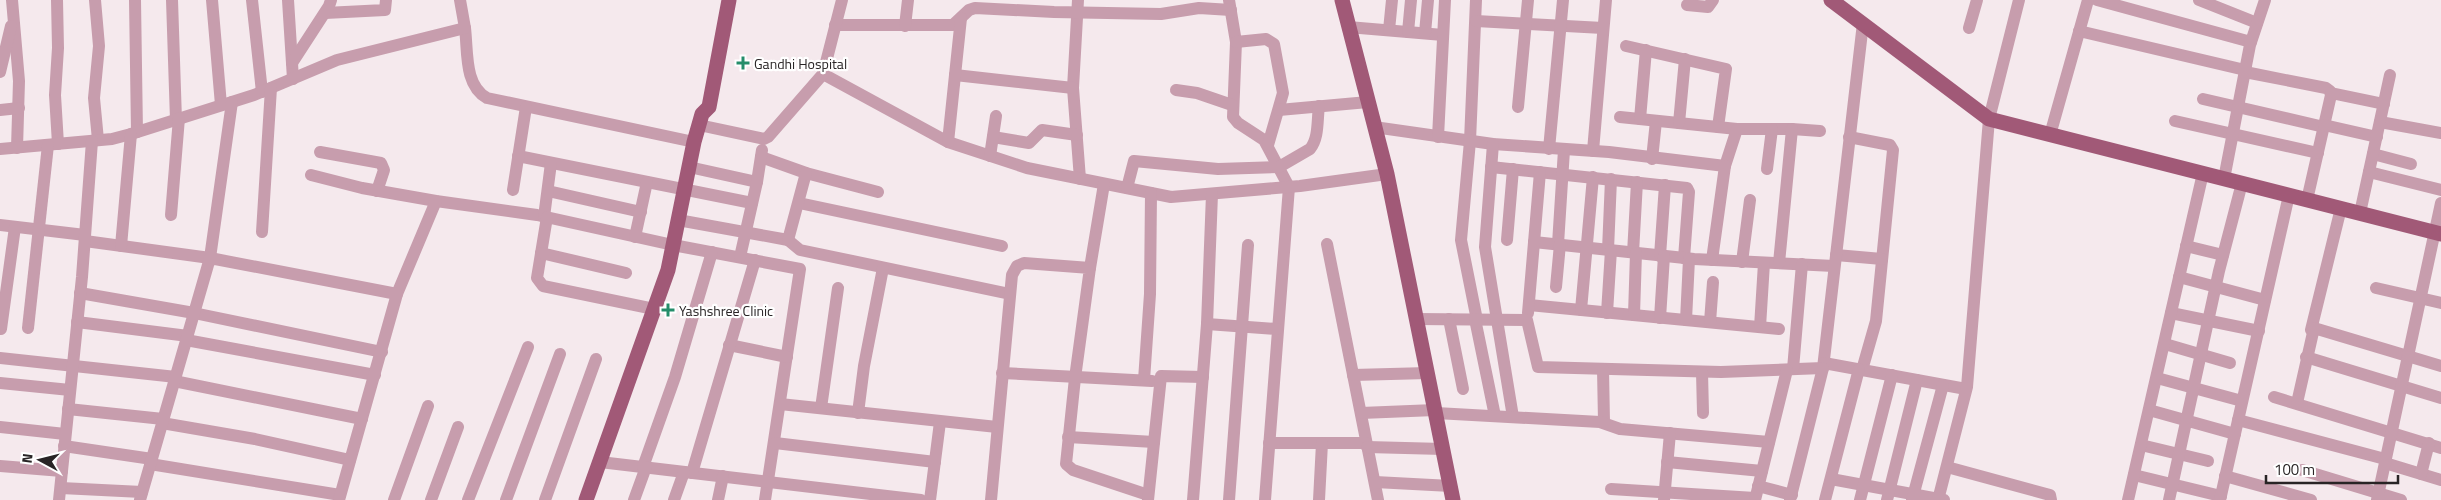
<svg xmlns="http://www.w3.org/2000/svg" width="2441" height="500" font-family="'Titillium Web',sans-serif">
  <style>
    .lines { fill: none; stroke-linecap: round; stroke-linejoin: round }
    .minor { stroke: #c79dad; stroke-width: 12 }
    .major { stroke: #a15977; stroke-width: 15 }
    .poi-dot { fill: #258d6a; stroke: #fff; stroke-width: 2 }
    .labels { text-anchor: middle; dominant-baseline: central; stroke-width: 4.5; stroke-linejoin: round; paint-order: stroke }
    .poi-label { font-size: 14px; fill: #282425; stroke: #fff; text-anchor: start }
  </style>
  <rect width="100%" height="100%" fill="#f5e9ed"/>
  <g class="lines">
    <g class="minor">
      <path d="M12,0l7,81 -2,67"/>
      <path d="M57,0l1,48 -3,47 3,49"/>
      <path d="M95,0l4,46 -5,52 4,42"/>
      <path d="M135,0l2,132"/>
      <path d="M172,0l4,120"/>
      <path d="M212,0l9,105"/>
      <path d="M252,0l10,92"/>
      <path d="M288,0l5,79"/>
      <path d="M1078,0l-5,88 7,91"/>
      <path d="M1229,0l7,42 -3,75 5,6 26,17 25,47 -24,313"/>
      <path d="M1476,0l-6,141 -9,99 16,80"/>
      <path d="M2097,0l154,42"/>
      <path d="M2199,0l58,23"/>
      <path d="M1687,5l21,2 5,-7"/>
      <path d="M325,13l60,-3 1,-10"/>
      <path d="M1476,21l127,7"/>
      <path d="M835,25h118l16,-15 6,-2 79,4 107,2 38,-6 32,2"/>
      <path d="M905,26l3,-26"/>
      <path d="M1348,27l95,8"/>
      <path d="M465,28c3,24 -1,57 22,70l207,44"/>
      <path d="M1969,28l8,-28"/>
      <path d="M1389,30l3,-30"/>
      <path d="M2079,31l166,39"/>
      <path d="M1408,32l3,-32"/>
      <path d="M1425,33l3,-33"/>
      <path d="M1236,42l30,-3 8,5 9,49 -15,52"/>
      <path d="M1626,46l100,23 -8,58"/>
      <path d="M292,63l37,-57 2,-6"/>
      <path d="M0,72l11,-46"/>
      <path d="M2245,72l81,16 4,3 1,4 -24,105"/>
      <path d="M823,74l125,68 79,26 144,29 129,-11 87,-12"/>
      <path d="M955,75l118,13"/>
      <path d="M1176,90l21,3 35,12"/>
      <path d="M2331,93l53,11"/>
      <path d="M2203,99l121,28"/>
      <path d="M1518,107l10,-107"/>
      <path d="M0,110l19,-2"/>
      <path d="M1279,110l89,-8"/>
      <path d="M1620,117l117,12"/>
      <path d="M1640,119l6,-69"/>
      <path d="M2175,121l143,32"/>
      <path d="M2380,122l61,11"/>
      <path d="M1679,123l6,-64"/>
      <path d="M699,125l65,14 4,-2 55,-63 19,-74"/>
      <path d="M2324,125l53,12"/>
      <path d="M1374,127l119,17 116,8 116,14 12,-37h55l28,2"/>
      <path d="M2050,135l38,-135"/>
      <path d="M993,137l36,6 13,-13 35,5"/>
      <path d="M1438,137l7,-137"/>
      <path d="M1849,137l41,8 3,5 -17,171 -14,49"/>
      <path d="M948,142l13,-124"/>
      <path d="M1493,144l-8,103 28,170"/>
      <path d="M0,149l112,-10 19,-5 123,-39 83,-35 128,-32 -5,-28"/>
      <path d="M1549,149l14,-149"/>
      <path d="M1593,151l13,-151"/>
      <path d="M320,152l61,11 3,7 -7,21"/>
      <path d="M2373,154l38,10"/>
      <path d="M518,156l234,47"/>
      <path d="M990,156l6,-40"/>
      <path d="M761,157l45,16 72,19"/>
      <path d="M1652,159l4,-38"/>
      <path d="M689,167l68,15"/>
      <path d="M1491,167l196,21 2,4 -5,66"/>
      <path d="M1767,169l5,-40"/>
      <path d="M2369,172l72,18"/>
      <path d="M311,175l51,13 74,13 101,14 136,30 127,24 -35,231"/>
      <path d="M2224,179l26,-134 15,-45"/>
      <path d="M1127,188l7,-27 84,8 61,-2 31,-18c9,-11 7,-28 9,-43"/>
      <path d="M513,190l13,-83"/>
      <path d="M548,191l93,21"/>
      <path d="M799,203l203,43"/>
      <path d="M2360,213l30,-138"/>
      <path d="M171,215l8,-97"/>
      <path d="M544,217l7,-54"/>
      <path d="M547,217l-10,61 6,8 111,23"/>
      <path d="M678,220l110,20 18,-67"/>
      <path d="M0,225l85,10"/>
      <path d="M262,232l9,-144"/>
      <path d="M635,237l12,-55"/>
      <path d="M788,240l12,10 210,44"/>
      <path d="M1507,240l6,-71"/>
      <path d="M85,241l125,17 22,-156"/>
      <path d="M1534,242l160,17 140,7"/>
      <path d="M1327,244l51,256"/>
      <path d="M1558,244l6,-94"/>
      <path d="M121,246l10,-112"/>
      <path d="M2186,246l37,9"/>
      <path d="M1608,250l3,-71"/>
      <path d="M541,253l85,20"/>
      <path d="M1633,253l4,-71"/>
      <path d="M1836,255l46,4"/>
      <path d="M1660,256l5,-71"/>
      <path d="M740,257l17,-75 5,-32"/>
      <path d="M1712,260l13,-94"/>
      <path d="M1742,262l8,-62"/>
      <path d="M1779,263l13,-134"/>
      <path d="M1090,268l14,-84"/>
      <path d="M2179,277l86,23"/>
      <path d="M1556,287l4,-43"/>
      <path d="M2376,288l65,15"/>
      <path d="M80,293l114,20 188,39"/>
      <path d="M397,294l39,-93"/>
      <path d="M1529,305l250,24"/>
      <path d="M1581,310l12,-133"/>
      <path d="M1528,313l12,-141"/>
      <path d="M1607,313l4,-63"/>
      <path d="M2171,313l88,18"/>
      <path d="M1634,315l2,-62"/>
      <path d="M1660,318l4,-62"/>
      <path d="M1417,319l110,1 11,47 183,5 102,-4 40,-345"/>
      <path d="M1449,319l14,70"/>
      <path d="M1475,319l20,97"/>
      <path d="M1686,320l3,-61"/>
      <path d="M77,322l111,14"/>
      <path d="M1710,322l3,-40"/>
      <path d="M1207,324l70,5"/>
      <path d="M1760,327l4,-64"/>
      <path d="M28,328l20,-183"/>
      <path d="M1,329l14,-102"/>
      <path d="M2311,330l30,-122"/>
      <path d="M186,340l189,35"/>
      <path d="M2165,344l65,19"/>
      <path d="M729,345l58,12"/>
      <path d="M2306,357l135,41"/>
      <path d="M0,358l176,19"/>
      <path d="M1824,363l142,26"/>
      <path d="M1603,369l1,53"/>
      <path d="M1793,369l9,-105"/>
      <path d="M1702,372l1,41"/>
      <path d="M1002,373l150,8"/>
      <path d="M1353,375l75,-2"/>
      <path d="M2157,378l85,23"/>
      <path d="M1144,380l6,-86 1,-101"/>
      <path d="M174,381l188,38"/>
      <path d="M0,383l70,7"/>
      <path d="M2274,397l167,51"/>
      <path d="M2297,403l17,-75 127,38"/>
      <path d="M780,404l217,23"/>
      <path d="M821,408l17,-120"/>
      <path d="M68,409l95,10"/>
      <path d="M2149,410l86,24"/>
      <path d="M858,413l6,-47 19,-98"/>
      <path d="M1361,413l74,-3"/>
      <path d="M1436,413l164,9 20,7 149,13"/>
      <path d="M2238,420l147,39"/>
      <path d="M162,423l93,16 95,21"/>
      <path d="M0,427l65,7"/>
      <path d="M1068,437l86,5"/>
      <path d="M775,443l160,19"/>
      <path d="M1269,443h97"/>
      <path d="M2141,445l67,16"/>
      <path d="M64,446l88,13"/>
      <path d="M1367,447l76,2"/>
      <path d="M600,462l321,38"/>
      <path d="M1667,462l95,9"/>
      <path d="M2385,463l56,17"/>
      <path d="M150,464l190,31"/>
      <path d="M0,466l62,5"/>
      <path d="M643,467l32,-90 37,-125"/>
      <path d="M1947,467l103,28 1,5"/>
      <path d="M2302,470l99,30"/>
      <path d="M692,473l63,-213"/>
      <path d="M2421,474l8,-31"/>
      <path d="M2134,475l87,21"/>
      <path d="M2225,476l86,24"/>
      <path d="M1831,479l113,21"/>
      <path d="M1375,482l76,4"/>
      <path d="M1758,486l34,9"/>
      <path d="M61,488l81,4"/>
      <path d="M1611,489l144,9"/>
      <path d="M59,500l23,-223 10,-136"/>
      <path d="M140,500l70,-242 187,36 -58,206"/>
      <path d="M394,500l34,-94"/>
      <path d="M431,500l27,-73"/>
      <path d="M468,500l60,-153"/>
      <path d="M506,500l54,-146"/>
      <path d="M545,500l51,-141"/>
      <path d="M634,500l12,-33"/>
      <path d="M674,500l10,-28"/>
      <path d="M718,500l5,-24"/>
      <path d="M930,500l10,-78"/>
      <path d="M991,500l21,-225 5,-9 7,-3 66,5 -15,110 -9,86 7,6 75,25"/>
      <path d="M1148,500l13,-124 42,1"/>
      <path d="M1193,500l14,-176 5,-130"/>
      <path d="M1229,500l19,-255"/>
      <path d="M1319,500l3,-57"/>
      <path d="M1664,500l6,-67"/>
      <path d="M1755,500l32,-130"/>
      <path d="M1790,500l33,-132"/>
      <path d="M1825,500l34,-131"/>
      <path d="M1860,500l32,-125"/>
      <path d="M1887,500l30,-120"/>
      <path d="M1912,500l31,-115"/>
      <path d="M1938,500l29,-113 22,-268 30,-119"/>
      <path d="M2128,500l75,-327"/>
      <path d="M2169,500l50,-229 23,-88"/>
      <path d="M2220,500l69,-305"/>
      <path d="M2377,500l64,-297"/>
    </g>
    <g class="major">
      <path d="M1342,0l45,174 66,326"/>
      <path d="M1831,0l158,119 452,115"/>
      <path d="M586,500l82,-230 26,-128 8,-28 7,-7 20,-107"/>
    </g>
  </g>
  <g class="poi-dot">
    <path d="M740.5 55.5h5v5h5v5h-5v5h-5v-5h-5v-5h5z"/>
    <path d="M665.5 302.5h5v5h5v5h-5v5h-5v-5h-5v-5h5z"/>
  </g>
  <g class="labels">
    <g class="poi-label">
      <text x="754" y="63">Gandhi Hospital</text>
      <text x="679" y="310">Yashshree Clinic</text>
    </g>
  </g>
  <g transform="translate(40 460) rotate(277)" stroke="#ffffff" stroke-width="4" paint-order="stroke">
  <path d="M0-4L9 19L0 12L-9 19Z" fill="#282425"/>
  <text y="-8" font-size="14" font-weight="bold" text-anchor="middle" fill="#282425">N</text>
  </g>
  <path d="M2266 475v8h132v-8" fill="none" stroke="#282425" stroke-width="2.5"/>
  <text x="2274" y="475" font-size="15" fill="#282425" stroke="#ffffff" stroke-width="4" paint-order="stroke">100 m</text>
</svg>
